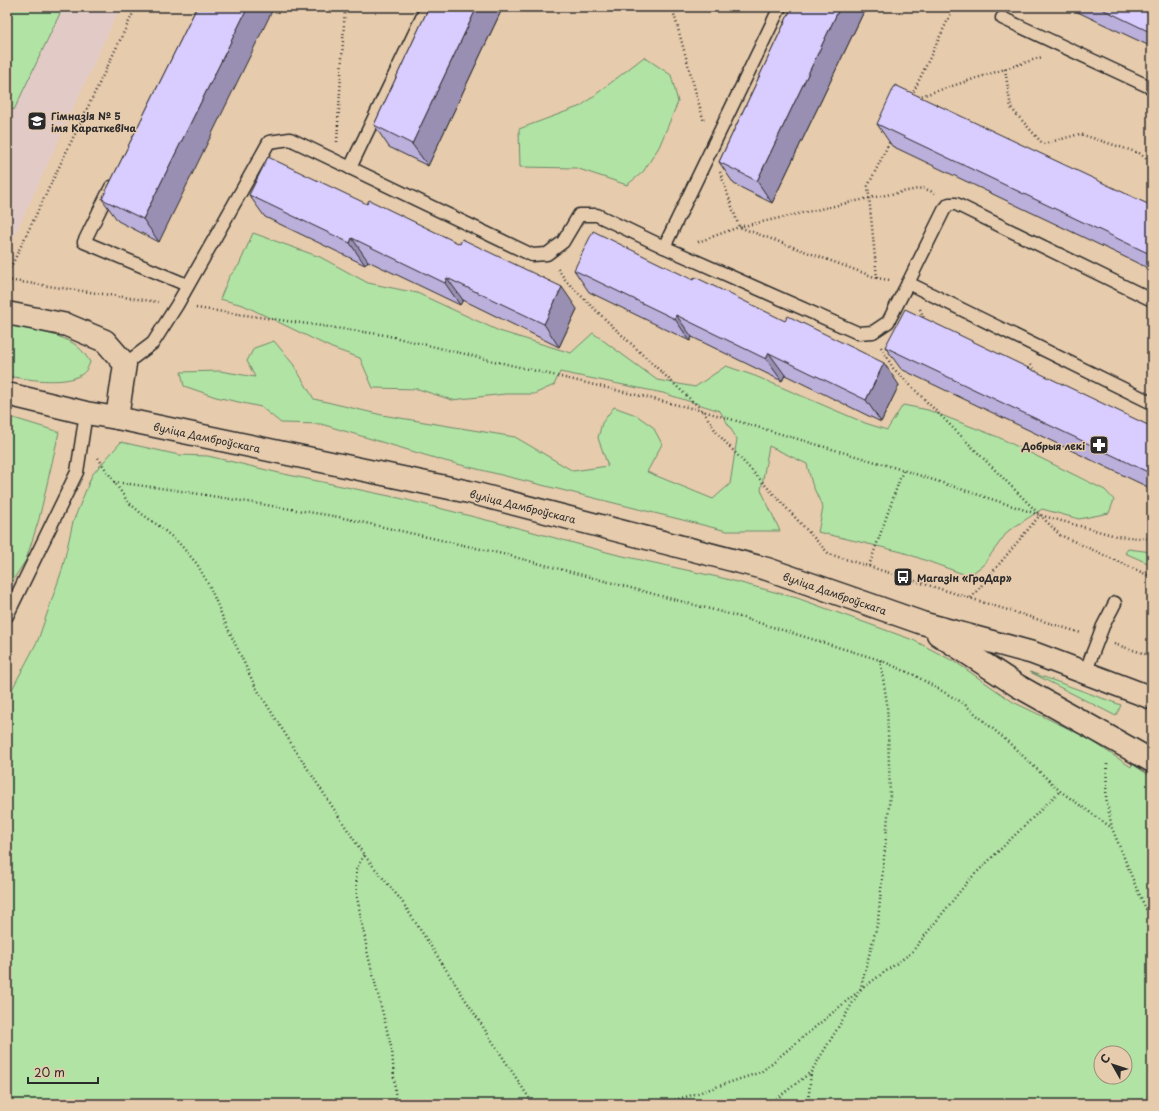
<svg xmlns="http://www.w3.org/2000/svg" width="1159" height="1111" font-family="'Playpen Sans',sans-serif">
  <style>
    .built { fill: #e2cbc6 }
    .green { fill: #b1e3a4; stroke: #6e8768; fill-rule: evenodd }
    .lines { fill: none; stroke-linecap: round; stroke-linejoin: round }
    .service-casing { stroke: #2b2b2b; stroke-width: 15 }
    .minor-casing { stroke: #2b2b2b; stroke-width: 25 }
    .secondary-casing { stroke: #2b2b2b; stroke-width: 25 }
    .path { stroke: #2b2b2b; stroke-width: 2.5; stroke-dasharray: 1 3; stroke-linecap: butt }
    .service { stroke: #e6cbad; stroke-width: 12 }
    .minor { stroke: #e6cbad; stroke-width: 22 }
    .secondary { stroke: #e6cbad; stroke-width: 22 }
    .wall { fill: #bbafdb; stroke: #2b2b2b }
    .shaded-wall { fill: #988fb2; stroke: #2b2b2b }
    .building { fill: #d9ccff; stroke: #2b2b2b }
    .labels { text-anchor: middle; dominant-baseline: central; stroke-width: 3; stroke-linejoin: round; paint-order: stroke }
    .poi-label { font-size: 10px; font-weight: bold; fill: #2b2b2b; stroke: #e6cbad; text-anchor: start }
    .street-label { font-size: 10px; fill: #2b2b2b; stroke: #e6cbad }
  </style>
  <rect width="100%" height="100%" fill="#e6cbad"/>
  <filter id="ink" filterUnits="userSpaceOnUse"><feTurbulence type="fractalNoise" baseFrequency=".025" numOctaves="2"/><feDisplacementMap in="SourceGraphic" scale="8" xChannelSelector="R" yChannelSelector="G"/><feConvolveMatrix kernelMatrix="1 2 1 2 8 2 1 2 1" color-interpolation-filters="sRGB"/></filter>
  <g filter="url(#ink)">
    <path class="built" d="M7,7h113l-106,230 -7,-2z"/>
    <g class="green">
      <path d="M7,7h56l-49,103 -7,-4z"/>
      <path d="M644,57l27,18 7,27 -19,45 -16,25 -16,13 -51,-17 -56,-1 -1,-38 62,-23z"/>
      <path d="M253,233l67,24 48,26 49,10 82,38 72,22 22,-20 64,47 38,7 31,-21 29,10 110,47 22,7 16,-25 25,5 70,27 107,53 9,10 -5,13 -30,6 -37,-10 -34,22 -25,34 -14,11 -67,-24 -84,-20 5,-24 -11,-24 -5,-20 -38,-18 -8,44 19,41h-53l-282,-70 -124,-37 -40,-1 -20,-16 -45,-10 -32,-11 -3,-14 39,-1 35,6 -8,-16 7,-13 20,-7 19,23 21,35 68,16 133,22 58,34 35,-5 -10,-28 4,-15 12,-16 22,8 17,12 9,17 -15,28 66,27 17,-15 7,-45 -17,-28 -57,-18 -103,-21 -6,13 -20,9h-29l-53,6 -34,-11 -45,-1 -13,-30 -28,-10 -89,-43 -23,-6 9,-22 10,-12z"/>
      <path d="M7,325c20,4 46,7 64,17 8,4 14,12 19,20 -2,6 -5,11 -11,14 -18,9 -53,3 -72,0z"/>
      <path d="M7,416l52,16 -20,87 -13,41 -19,29z"/>
      <path d="M121,442l58,13 29,1 71,17 120,25 123,31 92,25 108,24 75,20 116,42 44,23 56,39 73,35 45,30 1,-3 20,13v327h-1145v-405l31,-59 24,-70 11,-48 19,-47zM1101,1053h24v24h-24z"/>
      <path d="M1128,549l24,3v13l-27,-12z"/>
      <path d="M1030,672l91,33 -5,11z"/>
    </g>
    <g class="lines">
      <defs>
        <g id="service">
          <path d="M1002,18l150,70"/>
          <path d="M350,168l77,-161"/>
          <path d="M111,187l-27,55 103,43"/>
          <path d="M664,247l116,-240"/>
          <path d="M908,283l36,-73 5,-6h7l196,96"/>
          <path d="M125,364l28,-21 24,-38 92,-163 21,-3 242,116 15,-1 16,-12 16,-27h18l67,32 194,86 15,-1 15,-10 20,-39 244,120"/>
          <path d="M7,616l70,-144 9,-59"/>
          <path d="M1085,673l18,-47 12,-23"/>
        </g>
        <path id="minor" d="M7,313l60,12 38,16 20,23 -8,54"/>
        <g id="secondary">
          <path d="M7,394l79,19 31,5 352,74 298,77 101,35 54,19 111,30 119,45"/>
          <path d="M938,634l80,52 134,75"/>
        </g>
      </defs>
      <use href="#service" class="service-casing"/>
      <use href="#minor" class="minor-casing"/>
      <use href="#secondary" class="secondary-casing"/>
      <g class="path">
        <path d="M672,7l32,115"/>
        <path d="M1005,69l6,39 32,36 37,-10 59,19 13,10"/>
        <path d="M912,95l42,-88"/>
        <path d="M918,97l124,-40"/>
        <path d="M337,142l8,-135"/>
        <path d="M720,172l19,55 138,51"/>
        <path d="M698,242l41,-15 131,-29 53,-10 12,5"/>
        <path d="M558,269l8,12 41,40 96,90 14,22 112,121 252,79"/>
        <path d="M7,275l129,-268"/>
        <path d="M7,280l151,22"/>
        <path d="M889,280l-12,-2 -9,-92 23,-47"/>
        <path d="M196,308l189,27 239,57 79,19 200,59 137,45 76,21 36,3"/>
        <path d="M920,309l5,12"/>
        <path d="M881,347l12,21 167,167 92,42"/>
        <path d="M1030,365l7,8"/>
        <path d="M98,458l30,44 14,12 17,12 19,16 19,22 13,23 13,31 32,68 41,65 68,104 37,45 132,204"/>
        <path d="M114,482l61,8 164,27 168,38 233,62 140,43 34,15 49,28 44,38 53,50 52,37"/>
        <path d="M869,566l34,-96"/>
        <path d="M971,598l69,-83"/>
        <path d="M1114,644l38,12"/>
        <path d="M1107,764l-1,34 6,30 24,59 16,35"/>
        <path d="M364,855l-8,15 1,27 11,58 24,95 4,54"/>
        <path d="M659,1104l30,-8 72,-24 99,-82 51,-37 58,-73 91,-89"/>
        <path d="M770,1104l41,-32 34,-56 15,-26 18,-69 12,-126 -3,-92 -7,-43"/>
        <path d="M808,1104l3,-32"/>
      </g>
      <use href="#service" class="service"/>
      <use href="#minor" class="minor"/>
      <use href="#secondary" class="secondary"/>
    </g>
    <g class="wall">
      <path d="M197,7l-38,235 -41,-21 -16,-22z"/>
      <path d="M429,7h74l-75,159 -39,-19 -15,-22z"/>
      <path d="M792,7h74l-94,196 -38,-19 -15,-22z"/>
      <path d="M1067,7h85v40z"/>
      <path d="M877,124l275,82v64l-260,-124z"/>
      <path d="M249,195l328,114 -18,38 -96,-47 -3,5 -92,-44 -3,4 -100,-48z"/>
      <path d="M574,270l119,10 206,105 -18,37 -96,-47 -3,6 -90,-44 -2,4 -101,-49z"/>
      <path d="M885,347l267,80v62l-251,-120z"/>
    </g>
    <g class="shaded-wall">
      <path d="M248,7h26l-115,235 -16,-23z"/>
      <path d="M477,7h26l-75,159 -16,-22z"/>
      <path d="M840,7h26l-94,196 -15,-22z"/>
      <path d="M352,238l16,23 -3,4 -15,-22z"/>
      <path d="M447,278l16,22 -3,5 -15,-22z"/>
      <path d="M562,287l15,22 -18,38 -15,-23z"/>
      <path d="M676,315l16,22 -2,4 -15,-22z"/>
      <path d="M769,353l16,22 -3,6 -16,-22z"/>
      <path d="M884,363l15,22 -18,37 -15,-22z"/>
    </g>
    <g class="building">
      <path d="M197,7h51l-105,212 -41,-20z"/>
      <path d="M429,7h48l-65,137 -38,-19z"/>
      <path d="M792,7h48l-83,174 -38,-19z"/>
      <path d="M1098,7h54v26z"/>
      <path d="M895,85l257,121v49l-275,-131z"/>
      <path d="M268,157l99,47 2,-4 91,44 2,-5 100,48 -18,37 -97,-46 -2,5 -93,-45 -2,5 -101,-48z"/>
      <path d="M593,231l100,49 2,-3 90,44 3,-5 96,47 -18,37 -97,-47 -3,6 -90,-44 -1,4 -101,-49z"/>
      <path d="M905,309l247,118v47l-267,-127z"/>
    </g>
  </g>
  <defs>
    <symbol id="school-square" viewBox="-11 -11 22 22"><rect x="-9" y="-9" width="18" height="18" rx="4" fill="#2b2b2b" stroke="#e6cbad"/><path d="M0-5L7-2L0 1L-7-2ZM-4 1L0 2.5L4 1V4Q0 6-4 4Z" fill="#fff"/></symbol>
    <symbol id="pharmacy-square" viewBox="-11 -11 22 22"><rect x="-9" y="-9" width="18" height="18" rx="4" fill="#2b2b2b" stroke="#e6cbad"/><path d="M-2-6h4v4h4v4h-4v4h-4v-4h-4v-4h4Z" fill="#fff"/></symbol>
    <symbol id="bus-square" viewBox="-11 -11 22 22"><rect x="-9" y="-9" width="18" height="18" rx="4" fill="#2b2b2b" stroke="#e6cbad"/><path d="M-5-6H5V4H4V6H2V4H-2V6H-4V4H-5ZM-3.5-4V0h7V-4ZM-3.5 1.2v1.5H-2V1.2ZM2 1.2v1.5H3.5V1.2Z" fill="#fff"/></symbol>
  </defs>
  <g fill-rule="evenodd">
    <use href="#school-square" x="26" y="110" width="22" height="22"/>
    <use href="#pharmacy-square" x="1088" y="434" width="22" height="22"/>
    <use href="#bus-square" x="892" y="566" width="22" height="22"/>
  </g>
  <g class="labels">
    <g class="poi-label">
      <text x="51" y="115">Гімназія № 5<tspan x="51" dy="12">імя Караткевіча</tspan></text>
      <text x="1085" y="445" text-anchor="end">Добрыя лекі</text>
      <text x="917" y="577">Магазін «ГроДар»</text>
    </g>
    <g class="street-label">
      <text transform="translate(207 437) rotate(12)">вуліца Дамброўскага</text>
      <text transform="translate(523 506) rotate(14)">вуліца Дамброўскага</text>
      <text transform="translate(835 593) rotate(19)">вуліца Дамброўскага</text>
    </g>
  </g>
  <rect width="1159" height="1111" fill="none" stroke="#e6cbad" stroke-width="24"/>
  <rect x="12" y="12" width="1135" height="1087" fill="none" stroke="#2b2b2b" stroke-width="1.5" filter="url(#ink)"/>
  <g transform="translate(1113 1065) rotate(309)"><circle r="19" fill="#e6cbad" stroke="#9b8b79"/>
  <path d="M0-3L7 15L0 10L-7 15Z" fill="#2b2b2b"/>
  <text y="-6" font-size="11" font-weight="bold" text-anchor="middle" fill="#2b2b2b">С</text>
  </g>
  <path d="M28 1077v6h70v-6" fill="none" stroke="#2b2b2b" stroke-width="2"/>
  <text x="34" y="1077" font-size="12" fill="#2b2b2b" stroke="#e6cbad" stroke-width="3" paint-order="stroke">20 m</text>
</svg>
